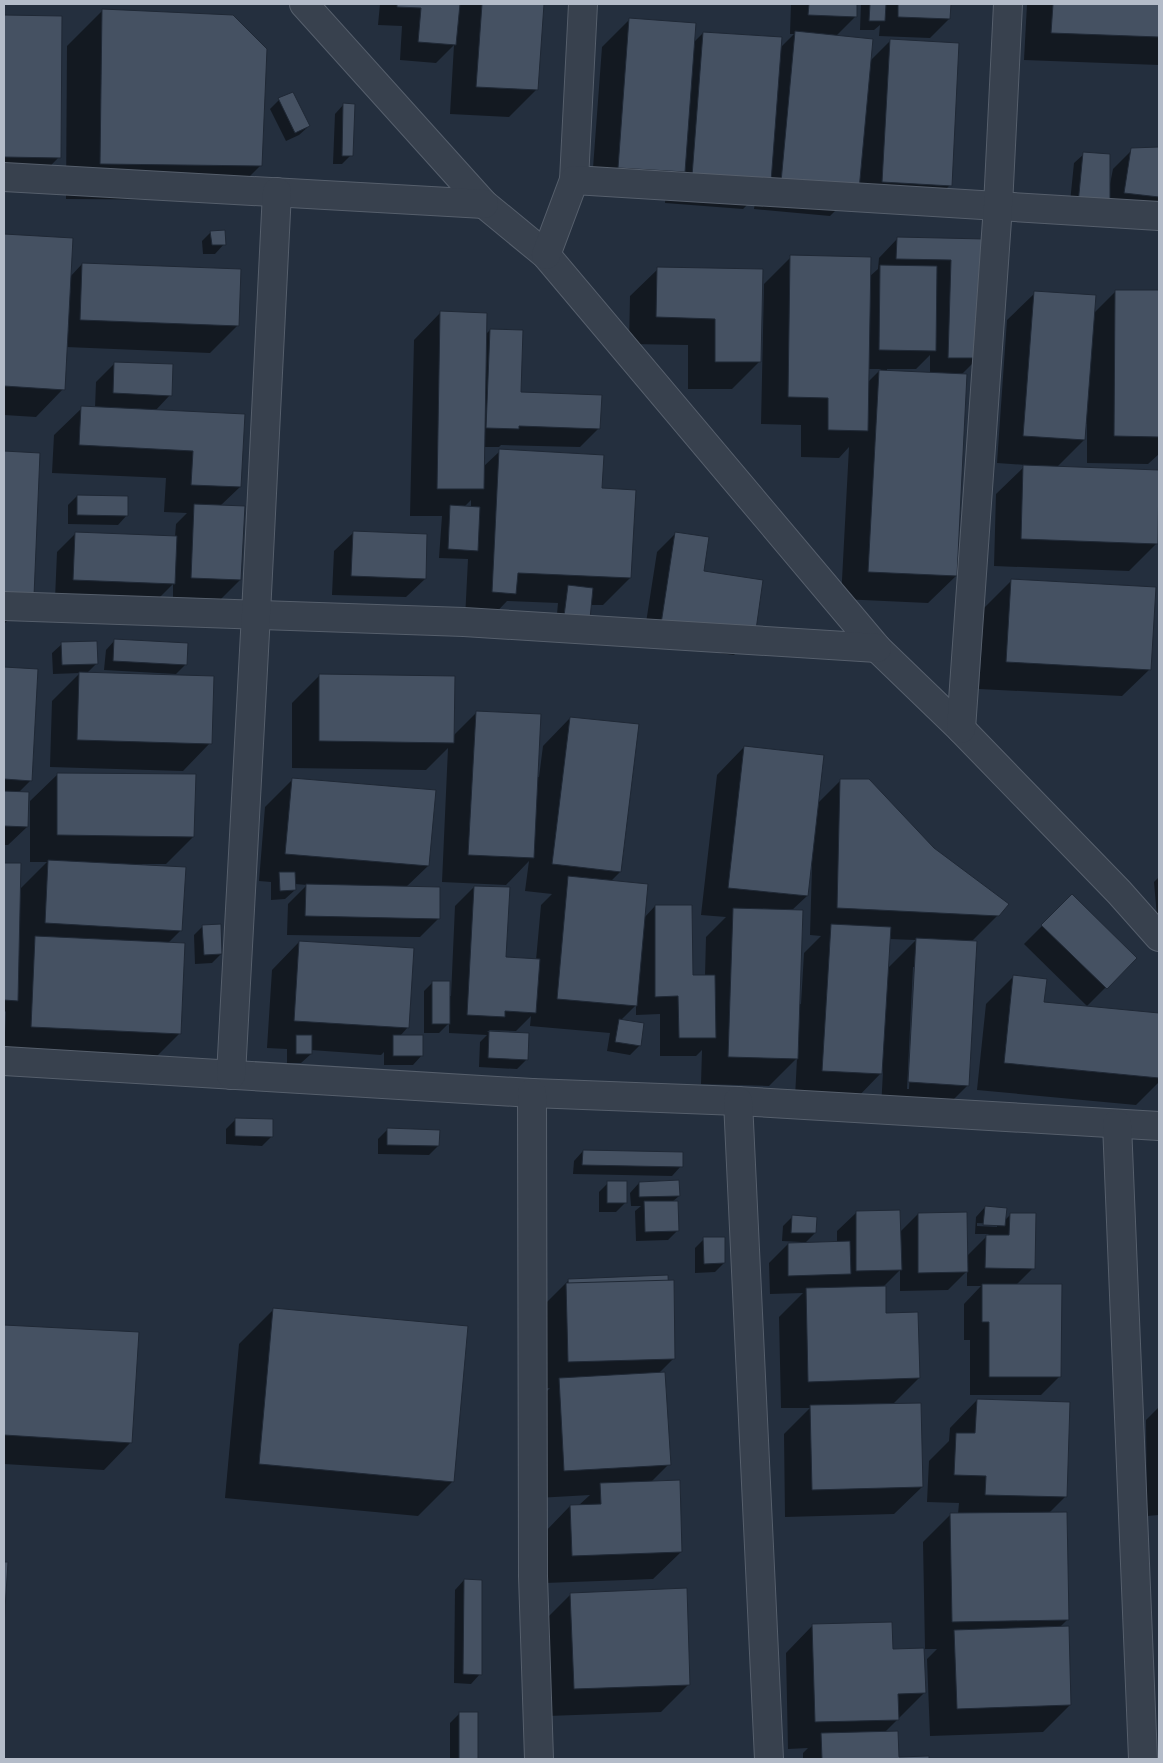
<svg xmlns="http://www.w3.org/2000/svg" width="1163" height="1763" font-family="'Nunito Sans',sans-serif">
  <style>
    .shadow { fill: #0007; fill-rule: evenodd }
    .building { fill: #455162; stroke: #1f2835 }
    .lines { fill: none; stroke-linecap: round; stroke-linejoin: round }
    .minor-casing { stroke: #565f6c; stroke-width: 30 }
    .minor { stroke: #38414e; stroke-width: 28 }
  </style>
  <rect width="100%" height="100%" fill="#242f3e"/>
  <g class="shadow">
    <path d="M380,4h163l-7,86 -27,27 -59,-3 4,-69 -18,18 -36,-3 2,-34 -24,-1z"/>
    <path d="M791,4h65v12l-20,20 34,25 20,-20 60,144 -27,27 -67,-22 -26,26 -76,-7 2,-13 -13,13 -78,-6 1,-13 -9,9 -66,-4 11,-148 28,-28 63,24 10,-10 77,15 14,-14h-4z"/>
    <path d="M861,4h89l-1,15 -19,19 -51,-2 1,-11 -6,5h-14z"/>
    <path d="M1027,4h132v61l-135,-5z"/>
    <path d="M102,11l159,154 -35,35 -160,-1 1,-153z"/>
    <path d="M4,17h57l-2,140 -27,28 -28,-1z"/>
    <path d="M279,100l30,26 -10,9 -13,6 -16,-32z"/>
    <path d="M344,104l7,51 -9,9h-9l2,-50z"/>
    <path d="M1159,148v77l-90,-13 5,-49 10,-9 26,30 3,-15 19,-19z"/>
    <path d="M211,232l13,12 -9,10h-12l-1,-13z"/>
    <path d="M4,235l68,4 -2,38 12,-13 156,61 -28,28 -144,-6 -3,42 -27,28 -32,-2z"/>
    <path d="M897,239l87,2 -6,117 -17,17 -5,201 -28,27 -87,-4 8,-152 -10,11 -38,-1v-32l-40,-1 3,-140 27,-27 78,20 9,-8 1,-11zM930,355v19l-43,-3v-2h29zM868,369h13l-14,14z"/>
    <path d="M658,269l103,2 -2,91 -27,27h-44v-44l-59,-1 1,-48z"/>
    <path d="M1116,291l43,1v162l-11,10 -61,-1v-39h-2l-1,16 -28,28 101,75 -28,28 -135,-5 2,-72 30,-29 -29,-2 10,-143 28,-27 58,21z"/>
    <path d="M441,312l44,23 5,-5 30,64 79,34 -19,19 -79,-2 -2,2h-16v20l17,-16 101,38 29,89 -27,27h-13l-34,20 2,-22 -51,-2 -19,20 -23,-2 3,-60 -29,-1 3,-42h-32l4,-176zM471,500v7h-7z"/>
    <path d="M115,363l55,32 -15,16 85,76 -20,19 20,74 -19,19 -48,-2v-13l-18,18 -100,-3 2,-47 19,-19 99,4 1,-13 11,-11 -23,-1 2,-34 -114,-5 2,-38 28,-27h13l1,-26z"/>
    <path d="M4,452l35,2 -6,142 -28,27h-1z"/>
    <path d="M77,496l50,19 -9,10 -50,-1v-19z"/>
    <path d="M353,533l72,46 -19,18 -74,-2 2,-44z"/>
    <path d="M676,533l27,39 50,64 -19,19 -91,-13 14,-90z"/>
    <path d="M1012,580l138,89 -28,27 -143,-7 5,-81z"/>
    <path d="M115,640l71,24 -10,10 -72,-4 2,-20z"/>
    <path d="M62,644l35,19 -11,11 124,69 -27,28 -133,-4 2,-66 28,-28 -27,1 -1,-21z"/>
    <path d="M4,668l33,2 -6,110 -13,13 9,34 -19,18h-4z"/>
    <path d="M320,675l133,61 23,-23 61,64h2l4,-31 27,-28 50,154 -9,9 33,37 11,-12 36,71 14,-1 1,-39 20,-20 -25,-2 16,-140 27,-28 73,57 24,-24 157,135 -27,27 -3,143 -28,28 -59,-4 2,-38 -29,30 -59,-3 2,-40 -28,28 -68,-2 1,-34 -6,6h-36v-42l-24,1v-10l-15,15 19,25 -10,10 -23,-4 3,-18 -80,-7 1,-10 -15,15 -26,-1 -3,2 41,2 -2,26 -9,9 -38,-2 1,-25 7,-7 -38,-2v-10l-10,10h-15v-42l9,-9 16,14h2l4,-90 19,-19 30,71 32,2 5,-55 11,-11 -27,-3 4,-30 -23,24 -64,-3 6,-134 -22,22 -134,-2v-65zM810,866h2l-2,69 11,1 -17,17 -3,51h-2l-8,-93 16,-15zM889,939l27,1 -29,29zM913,967h3l-7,122h-2z"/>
    <path d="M58,774l135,63 -27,27h-24l39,66 -13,13 12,90 -28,28 -148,-7 2,-43 -2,2v-149h15v26l28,-28h-17v-61z"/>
    <path d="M293,779l135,87 -22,21 33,31 -19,19 -133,-2 1,-31 19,-19 -12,-1v6l-10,9 -14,1v-18l-12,-1 6,-74z"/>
    <path d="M1159,877v63l-5,-58z"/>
    <path d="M1072,896l63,62 -48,48 -63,-62z"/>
    <path d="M203,926l18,28 -9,9 -17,1 -1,-29z"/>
    <path d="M299,942l109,85 -8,9 22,19 -9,10h-29v-13l-3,3 -70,-5v4l-10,9h-14v-14l-20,-1 5,-78z"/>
    <path d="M1013,977l30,26 116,11v68l-23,23 -159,-15 9,-86z"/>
    <path d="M235,1120l37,16 -10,10 -36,-2v-15z"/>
    <path d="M387,1130l51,16 -9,9 -51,-1v-15z"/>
    <path d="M583,1151l98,15 -9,10 -99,-2 1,-13z"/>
    <path d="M608,1183l18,19 -10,10h-17v-20z"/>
    <path d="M639,1183l40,13 -7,6 5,29 -9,9 -32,1 -1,-30 6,-5h-10l-1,-13z"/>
    <path d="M985,1207l20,13 6,-6 22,54 -17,17 44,91 -19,19h-71v-55h-6v-36l17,-18h-14v-15l-19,19 -48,1v-21l-18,18 3,26 34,64 -27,27 30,82 -28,27 -109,3 -1,-83 26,-26h-29l-2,-91 24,-24 -33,1 -1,-31 19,-19h13v-2l-19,-1 1,-15 9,-9 23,16 -11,11 33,-1v-12l19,-18 44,19 18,-18 49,42 22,-22h-14l1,-17zM977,1223l20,1v3l-20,-1z"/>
    <path d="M704,1239l20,24 -9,9 -20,1v-25z"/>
    <path d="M569,1280l105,78 -15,15 10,91 -18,18 30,70 -28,27 -108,4 -2,-49 27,-28h8l12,-11 -53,3 -5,-92 18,-18 -9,1v-81z"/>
    <path d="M274,1309l179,172 -35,35 -193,-18 14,-154z"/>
    <path d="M4,1326l134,8 -7,108 -27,28 -100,-6z"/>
    <path d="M977,1400l88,97 -16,16 18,107 -8,8 11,77 -27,27 -113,4 -3,-77 10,-10h-12l-2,-107 28,-28h7l1,-11 -32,-1 2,-41 20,-20 1,-13z"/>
    <path d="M1159,1407v108l-12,1 -1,-96z"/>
    <path d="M464,1580l16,94 -9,10 -17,-1 1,-93z"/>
    <path d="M571,1594l118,90 -28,28 -114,4 -4,-94z"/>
    <path d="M813,1625l79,25 32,43 -40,40 14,25 30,-1v2h-125v-6l5,-5 -20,1 -2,-96z"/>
    <path d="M460,1713h16v46h-26v-36z"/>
  </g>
  <g class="building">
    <path d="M397,4h63l-4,41 -38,-3 3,-34 -24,-1z"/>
    <path d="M482,4h62l-6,86 -62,-3z"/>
    <path d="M809,4h48v13l-49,-2z"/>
    <path d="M870,4h16l-1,17h-16z"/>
    <path d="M898,4h53l-1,15 -52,-2z"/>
    <path d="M1053,4h106v33l-108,-4z"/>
    <path d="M102,9l131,6 34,34 -5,117 -162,-2z"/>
    <path d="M4,15l58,1 -1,142 -57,-1z"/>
    <path d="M629,18l67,5 -11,149 -67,-4z"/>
    <path d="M795,31l78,8 -14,151 -78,-8z"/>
    <path d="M703,32l79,5 -11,145 -79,-6z"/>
    <path d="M890,39l69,4 -7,143 -70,-4z"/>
    <path d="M293,92l17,34 -15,7 -17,-35z"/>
    <path d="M343,103l12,1 -2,52h-11z"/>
    <path d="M1159,147v52v-2l-35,-4 7,-45z"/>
    <path d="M1083,152l27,2v52l-32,-2z"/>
    <path d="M225,230l1,15h-14l-2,-14z"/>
    <path d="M4,234l69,4 -8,152 -61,-4z"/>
    <path d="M897,237l88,2 -6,119h-31l3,-98 -55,-1z"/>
    <path d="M790,255l81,2 -3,174 -40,-1v-32l-40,-1z"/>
    <path d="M82,263l159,6 -2,57 -159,-6z"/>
    <path d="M880,265l57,1 -1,85 -57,-1z"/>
    <path d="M657,267l106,2 -2,93h-46v-43l-59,-2z"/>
    <path d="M1115,290h44v147l-45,-1z"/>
    <path d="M1034,291l62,4 -11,145 -62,-4z"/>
    <path d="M440,311l47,2 -3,176h-47z"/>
    <path d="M490,329l33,1 -2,62 81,3 -2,34 -81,-3v3l-33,-1z"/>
    <path d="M114,362l59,2 -1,32 -59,-3z"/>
    <path d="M879,370l88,4 -10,202 -89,-4z"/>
    <path d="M81,406l164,8 -4,73 -50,-2 2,-34 -114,-6z"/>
    <path d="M499,449l105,6 -2,33 34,2 -5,88 -113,-5 -2,21 -24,-2z"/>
    <path d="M4,451l36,2 -6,143 -30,-1z"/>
    <path d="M1023,465l136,5 -1,74 -137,-5z"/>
    <path d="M77,495l51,1v20l-51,-1z"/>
    <path d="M194,504l51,2 -4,74 -50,-2z"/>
    <path d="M450,505l30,2 -2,44 -30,-2z"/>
    <path d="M353,531l74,3 -1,45 -75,-3z"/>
    <path d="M75,532l102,4 -2,48 -102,-4z"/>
    <path d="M675,532l34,5 -5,34 59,9 -8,57 -94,-13z"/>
    <path d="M1011,579l145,8 -5,83 -145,-8z"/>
    <path d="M568,585l25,3 -3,31 -26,-3z"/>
    <path d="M114,639l74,4 -1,22 -74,-4z"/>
    <path d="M97,641l1,23 -36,1 -1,-23z"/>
    <path d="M4,667l34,2 -6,112 -28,-2z"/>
    <path d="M79,672l135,4 -2,68 -135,-4z"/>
    <path d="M319,674l136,2 -1,67 -135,-2z"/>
    <path d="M476,711l65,3 -7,144 -66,-3z"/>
    <path d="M570,717l69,7 -18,148 -69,-8z"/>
    <path d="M744,746l80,9 -16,141 -80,-8z"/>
    <path d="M57,773l139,1 -2,63 -137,-2z"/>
    <path d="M292,778l144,12 -7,76 -144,-12z"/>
    <path d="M840,779h29l65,69 75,56 -10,12 -162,-8z"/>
    <path d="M4,791l25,1 -1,35 -24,-1z"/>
    <path d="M48,860l138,7 -4,64 -137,-8z"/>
    <path d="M4,863h17l-3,138 -14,-1z"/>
    <path d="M279,872h16l1,18 -16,1z"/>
    <path d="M568,876l80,8 -11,122 -80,-7z"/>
    <path d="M306,884l134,3v32l-135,-3z"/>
    <path d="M474,886l36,1 -4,70 34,2 -4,54 -31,-2v6l-38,-2z"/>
    <path d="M1072,894l65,64 -30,31 -66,-64z"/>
    <path d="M655,905h37l1,70h22l1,63h-37l-1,-42 -23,1z"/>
    <path d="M733,908l70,2 -5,149 -70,-2z"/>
    <path d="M221,924l1,30 -18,1 -2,-30z"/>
    <path d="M831,924l60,3 -9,147 -60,-3z"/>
    <path d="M35,936l150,7 -4,91 -150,-7z"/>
    <path d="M916,938l61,3 -8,145 -61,-4z"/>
    <path d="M299,941l115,7 -5,80 -115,-7z"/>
    <path d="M1013,975l34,4 -3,23 115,11v65l-155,-15z"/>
    <rect x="432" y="981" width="18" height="43"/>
    <path d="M619,1019l25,4 -3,23 -26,-4z"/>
    <path d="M489,1031l40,2 -1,27 -40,-2z"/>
    <rect x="296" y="1035" width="16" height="19"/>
    <rect x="393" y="1035" width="30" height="21"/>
    <path d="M235,1118l38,1v18l-38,-1z"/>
    <path d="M387,1128l53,2 -1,16 -52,-1z"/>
    <path d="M583,1150l100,2v15l-101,-2z"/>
    <path d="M679,1180l1,16 -41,1v-15z"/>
    <rect x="607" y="1181" width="20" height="22"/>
    <path d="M644,1201h34l1,30 -34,1z"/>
    <path d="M985,1206l22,2 -2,18 -22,-1z"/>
    <path d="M900,1210l2,60 -46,1v-60z"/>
    <path d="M967,1212l1,60 -50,1v-60z"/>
    <path d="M1010,1213h26l-1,56 -50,-1 1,-33h23z"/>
    <path d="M792,1215l25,2 -1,16h-25z"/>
    <path d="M703,1237h22v26l-21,1z"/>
    <path d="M850,1241l1,33 -63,2v-33z"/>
    <path d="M668,1275l3,80 -99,5 -4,-81z"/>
    <path d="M674,1280l1,79 -107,3 -2,-79z"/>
    <path d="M982,1284h80l-1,93h-72v-55h-7z"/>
    <path d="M886,1286v27l32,-1 2,66 -112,4 -2,-94z"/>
    <path d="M273,1308l195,18 -14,156 -195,-18z"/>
    <path d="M4,1325l135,7 -7,111 -128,-8z"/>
    <path d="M665,1372l6,93 -107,6 -5,-93z"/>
    <path d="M977,1399l93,3 -3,95 -82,-2 1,-19 -32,-1 2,-42h19z"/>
    <path d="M921,1403l2,84 -111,3 -2,-85z"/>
    <path d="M680,1480l2,72 -110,4 -2,-51 31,-1 -1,-21z"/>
    <path d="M1067,1512l2,108 -117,2 -2,-109z"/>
    <path d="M4,1562h4l-4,63z"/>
    <path d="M464,1579l18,1v95l-19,-1z"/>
    <path d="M687,1588l3,97 -116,4 -4,-96z"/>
    <path d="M892,1622l1,27 31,-1 2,45 -28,1 1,26 -84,2 -3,-98z"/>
    <path d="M1069,1626l2,79 -114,4 -3,-79z"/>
    <rect x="459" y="1712" width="19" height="47"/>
    <path d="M898,1731l1,26 30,-1v3h-107l-1,-26z"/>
  </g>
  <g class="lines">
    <defs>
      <g id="minor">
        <path d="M304,4l180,200 62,51 331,393 84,81 158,163 40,45"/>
        <path d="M4,177l480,27"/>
        <path d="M574,180l9,-176"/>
        <path d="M546,255l28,-75 585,36"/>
        <path d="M4,606l460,16 413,26"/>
        <path d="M961,729l37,-523 10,-202"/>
        <path d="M4,1061l528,32 206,8 421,25"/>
        <path d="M231,1075l25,-461 21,-422"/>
        <path d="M532,1093l1,483 6,183"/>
        <path d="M738,1101l31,658"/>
        <path d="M1117,1124l26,635"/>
      </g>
    </defs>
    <use href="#minor" class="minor-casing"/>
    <use href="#minor" class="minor"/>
  </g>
  <rect width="1163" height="1763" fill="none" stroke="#b4bcc9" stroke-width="10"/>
</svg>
